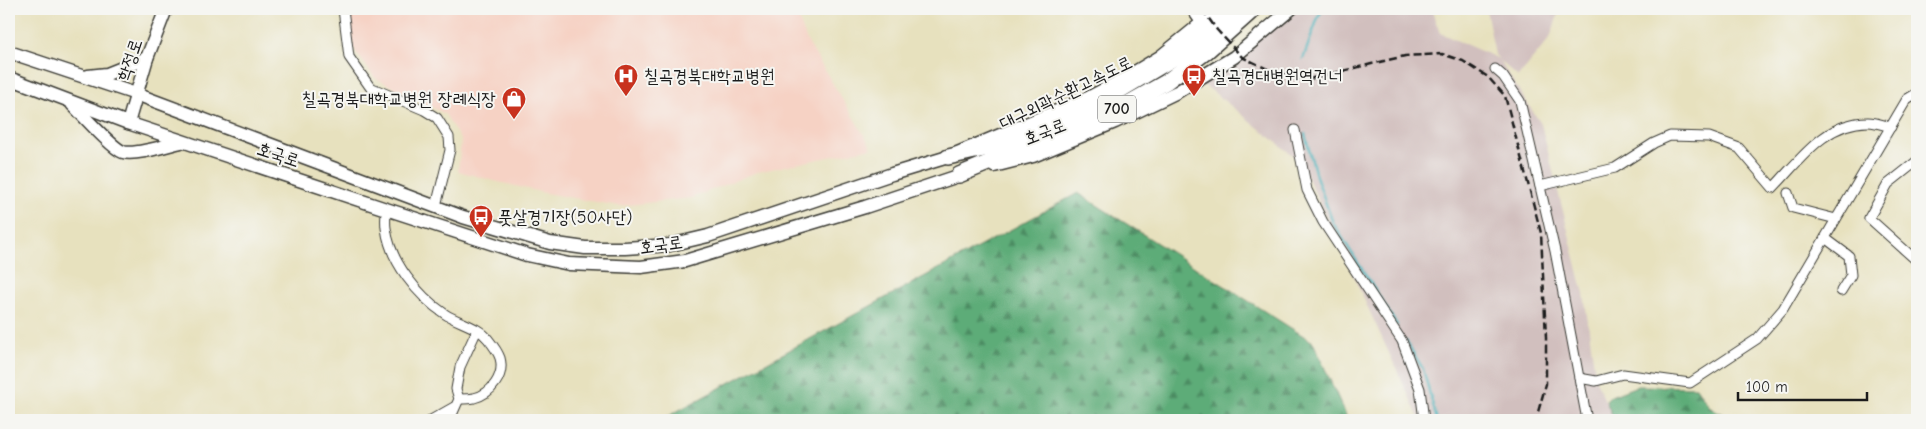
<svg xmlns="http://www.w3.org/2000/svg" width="1926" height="429" font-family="'Comic Neue','Poor Story',sans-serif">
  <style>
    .built { fill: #f6d2c4 }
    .industrial { fill: #d1bfbe }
    .forest { fill: url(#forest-firs); stroke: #3c644a }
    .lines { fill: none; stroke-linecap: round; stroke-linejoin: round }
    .stream { stroke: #3eafb8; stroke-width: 2.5 }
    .street-casing { stroke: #3a3a34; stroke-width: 11 }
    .secondary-casing { stroke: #3a3a34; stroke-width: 15 }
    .highway-casing { stroke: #3a3a34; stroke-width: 18 }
    .street { stroke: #fff; stroke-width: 9 }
    .secondary { stroke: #fff; stroke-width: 12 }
    .highway { stroke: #fff; stroke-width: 15 }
    .rail { stroke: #1c1c1c; stroke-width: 2.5; stroke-dasharray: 8 4; stroke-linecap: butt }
    .labels { text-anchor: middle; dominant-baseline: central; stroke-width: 4; stroke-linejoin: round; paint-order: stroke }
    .shield { fill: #f6f6f2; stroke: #5d5d5c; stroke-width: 1 }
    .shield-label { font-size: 16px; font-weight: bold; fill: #1c1c1c }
    .street-label { font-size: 18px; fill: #1c1c1c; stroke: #f6f6f2 }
    .poi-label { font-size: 18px; fill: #1c1c1c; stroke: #f6f6f2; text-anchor: start }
  </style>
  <defs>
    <pattern id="forest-firs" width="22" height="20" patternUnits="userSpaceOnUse" patternTransform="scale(1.25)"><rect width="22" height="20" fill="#5dac78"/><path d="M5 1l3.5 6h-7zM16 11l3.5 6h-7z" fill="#4c8b62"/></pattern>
  </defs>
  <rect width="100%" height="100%" fill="#f6f6f2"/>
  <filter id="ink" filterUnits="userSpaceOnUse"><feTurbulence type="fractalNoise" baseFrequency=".02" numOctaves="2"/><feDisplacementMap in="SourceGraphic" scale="10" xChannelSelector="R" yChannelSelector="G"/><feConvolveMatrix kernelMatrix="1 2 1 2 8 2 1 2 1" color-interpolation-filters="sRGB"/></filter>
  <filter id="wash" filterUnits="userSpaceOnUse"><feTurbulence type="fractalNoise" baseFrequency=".0096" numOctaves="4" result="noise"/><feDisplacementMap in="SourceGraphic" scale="20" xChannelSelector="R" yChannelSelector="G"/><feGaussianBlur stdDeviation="1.12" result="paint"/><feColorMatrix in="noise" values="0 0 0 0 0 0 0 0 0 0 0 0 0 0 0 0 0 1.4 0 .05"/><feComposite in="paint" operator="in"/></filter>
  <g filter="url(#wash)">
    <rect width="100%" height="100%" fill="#e7e1be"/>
    <path class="built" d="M348,9h447l12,32 65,107 -115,24 -66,26 -72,8 -74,-13 -51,-12 -36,-10 3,-30 -16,-27 -70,-36 -22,-30z"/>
    <path class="industrial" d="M1298,9h133l9,24 59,26 -4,-4 -9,-46h74l-10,29 -32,39 -19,-17 42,64 43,170 12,87 18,39h-194l-120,-259 -89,-71 -14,-9z"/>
    <g class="forest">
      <path d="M1078,193l235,149 35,78h-687z"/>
      <path d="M1637,386l59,1 13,19 23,14h-118l-8,-19 5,-5z"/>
    </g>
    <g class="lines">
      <g class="stream">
        <path d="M1303,59l16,-44 5,-6"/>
        <path d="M1305,134l11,42 17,47 64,102"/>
        <path d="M1406,341l17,28 14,51"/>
      </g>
    </g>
  </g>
  <g filter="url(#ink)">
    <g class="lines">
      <defs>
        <g id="street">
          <path d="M343,9l6,48 21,30 54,23 13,8 12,19 1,13 -14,56"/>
          <path d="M1495,69l8,7 17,25 35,150 32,169"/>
          <path d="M1295,130l12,60 16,32 79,119 18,48 4,31"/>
          <path d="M1917,161l-29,23 -19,34 48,43"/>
          <path d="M1540,186l75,-18 39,-25 16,-7 39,1 30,11 34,40c27,-28 52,-66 95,-66 7,0 16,3 23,5"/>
          <path d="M1788,193l5,15 43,11"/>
          <path d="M386,209c0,7 -1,13 0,19 4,34 32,68 59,86 14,9 33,12 43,25 4,5 10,13 12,19 5,18 -9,36 -26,40 -5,1 -10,1 -15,1"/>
          <path d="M1825,238l24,18 2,19 -10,16"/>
          <path d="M1579,378l17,3 27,-7 67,9 67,-44 26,-30 124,-210 10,-6"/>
          <path d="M431,420l23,-13"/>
          <path d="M453,420l-2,-3 8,-18 -3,-10 4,-22 17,-37"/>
        </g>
        <g id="secondary">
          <path d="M1193,9l9,13"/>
          <path d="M9,52l127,42 327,123 87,26 35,5h40l45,-3 38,-9 184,-62 56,-17 140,-59 34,-18 38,-23 59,-48"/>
          <path d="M88,76l19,-2 40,-16"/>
          <path d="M9,78l119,45 258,86 141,46 42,9 72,3 44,-6 180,-54 102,-34"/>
          <path d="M72,104c10,10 40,44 51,48 12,4 45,-7 58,-10"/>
          <path d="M128,123l19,-65 19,-49"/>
          <path d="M994,166l39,-10 82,-34 62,-30 57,-35 57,-48"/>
        </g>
        <g id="highway">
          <path d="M948,157l54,-12 100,-44 77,-46 60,-46"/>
          <path d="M959,175l159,-66 48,-27 41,-31 47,-42"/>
        </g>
      </defs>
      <use href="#street" class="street-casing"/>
      <use href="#secondary" class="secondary-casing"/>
      <use href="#highway" class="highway-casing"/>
      <use href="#street" class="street"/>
      <use href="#secondary" class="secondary"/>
      <use href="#highway" class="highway"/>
      <path class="rail" d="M1202,9l15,21 25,27 34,16 33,6 96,-23 37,-2 21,7 25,16 17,19 36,137 5,105v46l-8,28"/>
    </g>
  </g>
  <defs>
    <symbol id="hospital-pin" viewBox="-11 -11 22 30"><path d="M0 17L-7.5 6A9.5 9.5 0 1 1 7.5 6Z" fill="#c8321e" stroke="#f6f6f2"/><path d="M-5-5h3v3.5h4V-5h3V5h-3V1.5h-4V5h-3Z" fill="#fff"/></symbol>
    <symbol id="bus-pin" viewBox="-11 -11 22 30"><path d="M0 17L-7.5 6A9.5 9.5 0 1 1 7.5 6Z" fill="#c8321e" stroke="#f6f6f2"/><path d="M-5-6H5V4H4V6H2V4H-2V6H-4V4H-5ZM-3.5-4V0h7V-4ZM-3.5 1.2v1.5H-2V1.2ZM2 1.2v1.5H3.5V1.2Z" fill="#fff"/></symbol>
    <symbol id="shop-pin" viewBox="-11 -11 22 30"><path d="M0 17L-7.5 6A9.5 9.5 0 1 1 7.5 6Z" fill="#c8321e" stroke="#f6f6f2"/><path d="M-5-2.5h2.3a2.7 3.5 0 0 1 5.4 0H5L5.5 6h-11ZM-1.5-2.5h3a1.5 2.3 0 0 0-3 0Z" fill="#fff"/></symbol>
  </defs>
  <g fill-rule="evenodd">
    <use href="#hospital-pin" x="612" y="62" width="28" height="38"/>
    <use href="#bus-pin" x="1180" y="62" width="28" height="38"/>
    <use href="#shop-pin" x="500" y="85" width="28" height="38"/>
    <use href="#bus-pin" x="467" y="203" width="28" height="38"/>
  </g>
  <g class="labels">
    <rect class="shield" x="1098" y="95.5" width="38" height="27" rx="4"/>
    <g class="shield-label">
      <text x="1117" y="109">700</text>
    </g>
    <g class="street-label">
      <text transform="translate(130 60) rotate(-71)">학정로</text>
      <text transform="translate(1066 93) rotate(-26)">대구외곽순환고속도로</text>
      <text transform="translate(1045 132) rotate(-21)">호국로</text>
      <text transform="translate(278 155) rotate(18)">호국로</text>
      <text transform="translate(661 245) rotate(-8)">호국로</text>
    </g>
    <g class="poi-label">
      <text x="644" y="76">칠곡경북대학교병원</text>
      <text x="1212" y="76">칠곡경대병원역건너</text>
      <text x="496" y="99" text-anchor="end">칠곡경북대학교병원 장례식장</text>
      <text x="498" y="217">풋살경기장(50사단)</text>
    </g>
  </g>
  <rect width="1926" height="429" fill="none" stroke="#f6f6f2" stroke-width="30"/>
  <path d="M1738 392v8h129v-8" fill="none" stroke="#1c1c1c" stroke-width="2.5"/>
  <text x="1746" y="392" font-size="15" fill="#1c1c1c" stroke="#f6f6f2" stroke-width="4" paint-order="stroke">100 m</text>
</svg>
